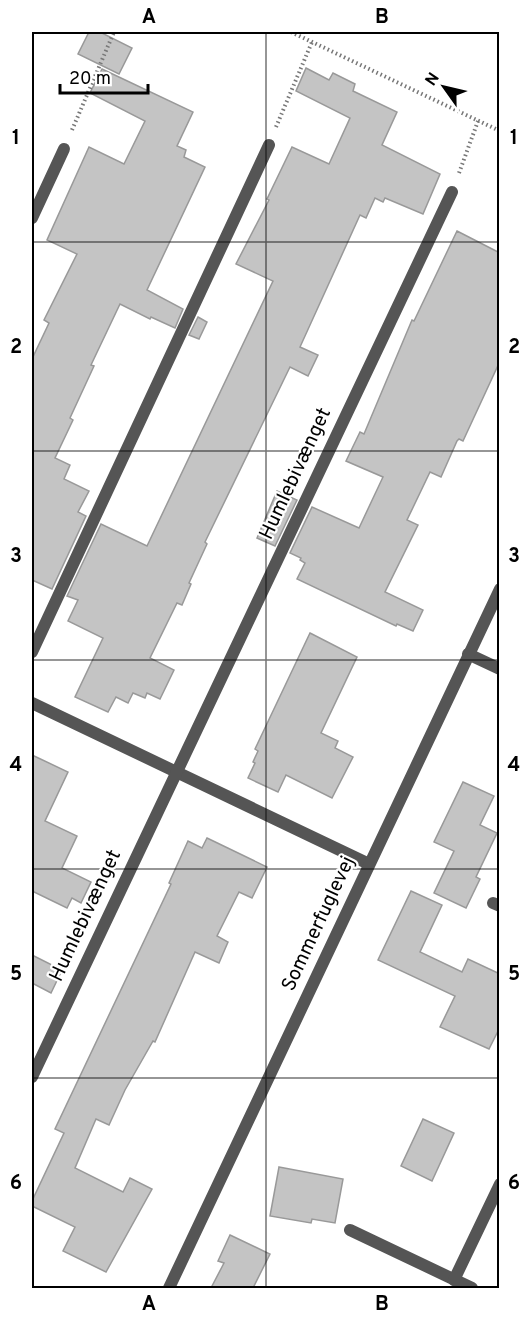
<svg xmlns="http://www.w3.org/2000/svg" width="531" height="1320" font-family="Overpass,sans-serif">
  <style>
    .building { fill: #c4c4c4; stroke: #999; stroke-width: 1.5 }
    .lines { fill: none; stroke-linecap: round; stroke-linejoin: round }
    .path { stroke: #777; stroke-width: 4; stroke-dasharray: 1.5 3; stroke-linecap: butt }
    .minor { stroke: #555; stroke-width: 12 }
    .grid { fill: none; stroke: #000; stroke-width: 1.5; stroke-opacity: 0.55 }
    .labels { text-anchor: middle; dominant-baseline: central; stroke-width: 4.5; stroke-linejoin: round; paint-order: stroke }
    .street-label { font-size: 20px; fill: #000; stroke: #fff }
    .neatline { fill: none; stroke: #000; stroke-width: 2 }
    .grid-label { font-size: 20px; text-anchor: middle; font-weight: bold; fill: #000 }
  </style>
  <rect width="100%" height="100%" fill="#fff"/>
  <g class="building">
    <path d="M89,32h11l32,16 -13,26 -41,-20z"/>
    <path d="M306,68l23,12 4,-7 22,11 -2,7 44,21 -15,33 58,29 -17,40 -38,-16 -2,4 -8,-4 -9,20 -6,-3 -60,132 18,8 -10,21 -18,-9 -85,175 2,2 -18,39 2,1 -9,21 -5,-2 -27,55 24,12 -14,29 -13,-6 -2,5 -12,-5 -5,10 -12,-6 -8,15 -33,-15 28,-59 -35,-17 10,-21 -11,-4 34,-72 46,22 126,-265 -37,-17 33,-64 -2,-1 25,-52 37,17 21,-46 -54,-27z"/>
    <path d="M102,69l91,43 -16,34 9,4 -2,7 21,10 -58,123 36,19 -8,19 -24,-11 -1,2 -30,-15 -29,61 3,1 -24,52 3,2 -18,38 15,7 -6,14 25,12 -11,21 8,4 -34,73 -20,-9v-221l17,-36 -5,-3 33,-66 -30,-14 42,-93 35,17 21,-43 -55,-28z"/>
    <path d="M457,231l43,22v108l-37,80 -4,-2 -2,2 -16,36 -11,-5 -23,48 11,5 -33,67 38,18 -10,21 -16,-7 -1,2 -99,-47 8,-16 -5,-3 1,-2 -11,-5 22,-46 47,21 24,-51 -37,-16 14,-29 4,2 48,-114 2,1z"/>
    <path d="M198,317l9,5 -8,17 -10,-4z"/>
    <path d="M277,491l20,9 -22,46 -18,-8z"/>
    <path d="M310,633l47,24 -36,76 17,8 -3,7 18,9 -21,41 -46,-23 -8,17 -30,-14 7,-15 -2,-1 5,-11 -3,-2z"/>
    <path d="M32,755l36,17 -23,49 32,15 -15,32 29,14 -10,21 -9,-5 -5,10 -35,-17z"/>
    <path d="M463,782l31,14 -14,29 17,8 -21,44 4,2 -14,29 -32,-15 20,-42 -20,-9z"/>
    <path d="M207,838l60,29 -15,31 -13,-6 -22,44 11,6 -9,21 -24,-11 -40,90 -2,-1 -28,49 -16,35 -13,-6 -21,49 48,24 7,-14 22,11 -46,83 -43,-21 12,-24 -43,-21v-5l32,-68 -9,-4 116,-245 -2,-1 19,-42 14,7z"/>
    <path d="M411,891l31,14 -22,47 42,20 6,-13 32,15v53l-11,22 -49,-22 15,-31 -77,-36z"/>
    <path d="M32,955l30,15 -11,23 -19,-10z"/>
    <path d="M423,1119l31,14 -22,48 -31,-15z"/>
    <path d="M279,1167l64,12 -8,44 -23,-4 -1,4 -41,-7z"/>
    <path d="M230,1235l40,19 -17,34h-42l13,-25 -6,-2z"/>
  </g>
  <g class="lines">
    <g class="path">
      <path d="M291,32l209,99"/>
      <path d="M276,127l36,-85"/>
      <path d="M72,130l42,-98"/>
      <path d="M459,173l19,-52"/>
    </g>
    <g class="minor">
      <path d="M32,218l32,-69"/>
      <path d="M32,652l237,-507"/>
      <path d="M468,654l32,15"/>
      <path d="M32,703l337,161"/>
      <path d="M493,903l7,3"/>
      <path d="M32,1077l420,-885"/>
      <path d="M350,1230l122,58"/>
      <path d="M454,1280l46,-96"/>
      <path d="M169,1288l331,-699"/>
    </g>
  </g>
  <path class="grid" d="M266,32v1256M32,242h468M32,451h468M32,660h468M32,869h468M32,1078h468"/>
  <g class="labels">
    <g class="street-label">
      <text transform="translate(296 474) rotate(-65)">Humlebivænget</text>
      <text transform="translate(86 916) rotate(-65)">Humlebivænget</text>
      <text transform="translate(319 924) rotate(-65)">Sommerfuglevej</text>
    </g>
  </g>
  <rect width="531" height="1320" fill="none" stroke="#ffffff" stroke-width="66"/>
  <g transform="translate(444 87) rotate(304)" stroke="#ffffff" stroke-width="4.5" paint-order="stroke">
  <path d="M0-4.5L10 22L0 15L-10 22Z" fill="#000000"/>
  <text y="-9" font-size="16" font-weight="bold" text-anchor="middle" fill="#000000">N</text>
  </g>
  <path d="M60 84v9h88v-9" fill="none" stroke="#000000" stroke-width="3"/>
  <text x="69" y="84" font-size="18" fill="#000000" stroke="#ffffff" stroke-width="4.5" paint-order="stroke">20 m</text>
  <rect x="33" y="33" width="465" height="1254" class="neatline"/>
  <g class="grid-label">
    <text x="149" y="23">A</text>
    <text x="382" y="23">B</text>
    <text x="16" y="144">1</text>
    <text x="514" y="144">1</text>
    <text x="16" y="353">2</text>
    <text x="514" y="353">2</text>
    <text x="16" y="562">3</text>
    <text x="514" y="562">3</text>
    <text x="16" y="771">4</text>
    <text x="514" y="771">4</text>
    <text x="16" y="980">5</text>
    <text x="514" y="980">5</text>
    <text x="16" y="1189">6</text>
    <text x="514" y="1189">6</text>
    <text x="149" y="1310">A</text>
    <text x="382" y="1310">B</text>
  </g>
</svg>
